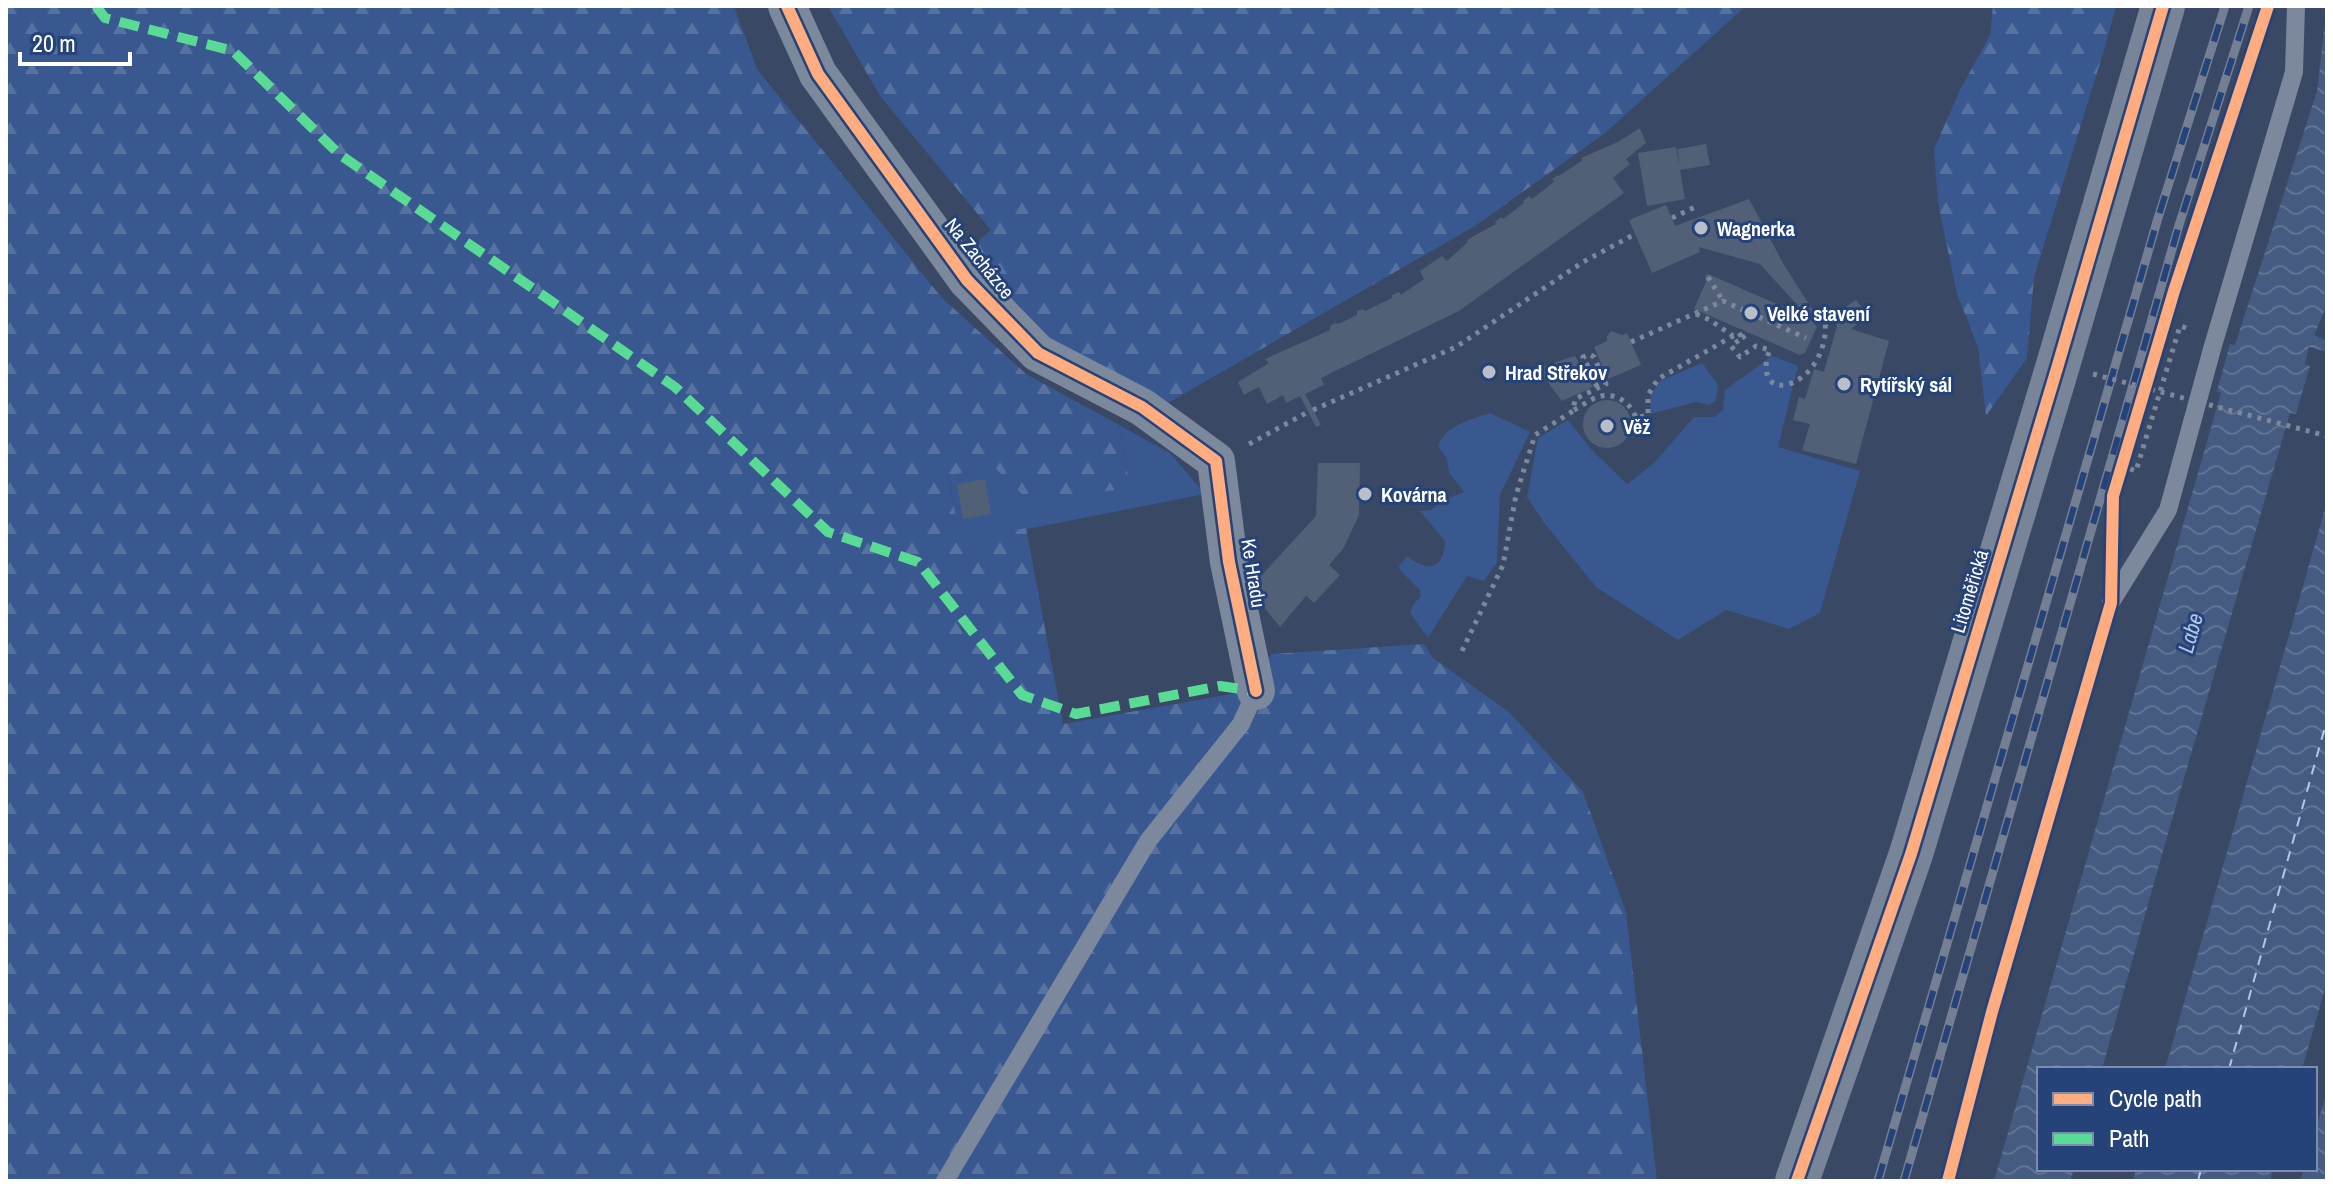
<svg xmlns="http://www.w3.org/2000/svg" width="2333" height="1187" font-family="'Archivo Narrow',sans-serif">
  <style>
    .grass { fill: #39588f }
    .forest { fill: url(#forest-firs) }
    .water { fill: url(#water-waves) }
    .lines { fill: none; stroke-linecap: round; stroke-linejoin: round }
    .ferry { stroke: #b2c7eb; stroke-width: 2; stroke-dasharray: 10 8; stroke-linecap: butt }
    .building { fill: #526077 }
    .path { stroke: #7c889c; stroke-width: 5; stroke-dasharray: 4 6; stroke-linecap: butt }
    .service { stroke: #7c889c; stroke-width: 18 }
    .minor { stroke: #7c889c; stroke-width: 38 }
    .secondary { stroke: #788498; stroke-width: 44 }
    .rail-casing { stroke: #747f94; stroke-width: 9 }
    .rail { stroke: #254378; stroke-width: 6; stroke-dasharray: 18; stroke-linecap: butt }
    .path-bridge { stroke: #7c889c; stroke-width: 5; stroke-dasharray: 4 6; stroke-linecap: butt }
    .quiet { stroke: #5adb95; stroke-width: 10; stroke-dasharray: 20 10; stroke-linecap: butt }
    .cycleway-casing { stroke: #254378; stroke-width: 17 }
    .cycleway { stroke: #ffac80; stroke-width: 12 }
    .poi-dot { fill: #b9bfc9; stroke: #254378; stroke-width: 3 }
    .labels { text-anchor: middle; dominant-baseline: central; stroke-width: 6; stroke-linejoin: round; paint-order: stroke }
    .poi-label { font-size: 20px; font-weight: bold; fill: #fff; stroke: #254378; text-anchor: start }
    .street-label { font-size: 20px; fill: #fff; stroke: #254378 }
    .water-label { font-size: 22px; font-style: italic; fill: #b2c7eb; stroke: #254378 }
  </style>
  <defs>
    <pattern id="forest-firs" width="22" height="20" patternUnits="userSpaceOnUse" patternTransform="scale(2)"><rect width="22" height="20" fill="#39588f"/><path d="M5 1l3.5 6h-7zM16 11l3.5 6h-7z" fill="#5771a0"/></pattern>
    <pattern id="water-waves" width="16" height="10" patternUnits="userSpaceOnUse" patternTransform="scale(2)"><rect width="16" height="10" fill="#465b81"/><path d="M0 5q4-4 8 0t8 0" fill="none" stroke="#627494"/></pattern>
  </defs>
  <rect width="100%" height="100%" fill="#384865"/>
  <g class="grass">
    <path d="M1772,356l26,10 -20,81 82,24 -40,142 -31,16 -63,-19 -48,30 -82,-53 -51,-63 -18,-27 11,-59 30,-18 24,30 35,34 27,-21 40,-46h20l9,-7 2,-20z"/>
    <path d="M1702,363l16,22 -2,15 -7,5 -13,-3 -46,12 1,-19 9,-14z"/>
    <path d="M1490,413l40,19 -30,63 -3,67 -13,19 -17,-5 -39,62 -18,-25 3,-8 8,-9 -1,-6 -20,-20 -1,-4 8,-10c21,16 36,15 38,-15l-25,-30 11,-1 13,-10 20,-8 -15,-19 -2,-14 -9,-13c6,-20 34,-27 52,-33z"/>
    <path d="M1119,425l51,28 35,41 -244,48 -13,-67 45,-9 137,21z"/>
  </g>
  <g class="forest">
    <path d="M6,6h728l23,63 185,229 84,76 93,51 11,62 -97,18 -40,-39 -45,10 13,65 65,-13 37,196 174,-31 35,-39 152,-10 9,14 76,54 74,80 43,120 31,269h-1651z"/>
    <path d="M828,6h918l-141,127 -130,93 -309,178 -128,-72 -71,-81 24,-21 -111,-134z"/>
    <path d="M1993,6h123l-11,41 -71,230 -7,81 -41,58 -8,-69 -21,-53 -19,-91 -4,-54 26,-59 30,-55z"/>
  </g>
  <g class="water">
    <path d="M2327,6v299l-13,30 13,6v15v-4l-18,-5 -4,17 5,2 -14,48 -6,-1 -127,438 -61,218h-63v100h35l-4,12h-76l227,-788 -4,-2 13,-47 5,1 82,-254z"/>
    <path d="M2327,502v480l-25,87h-137z"/>
    <path d="M2327,1091v90h-27l4,-12h11v-38z"/>
    <path d="M2136,1169h137l-3,12h-137z"/>
  </g>
  <g class="lines">
    <g class="ferry">
      <path d="M2229,1069l98,-349"/>
      <path d="M2198,1181l3,-12"/>
    </g>
  </g>
  <g class="building">
    <path d="M1640,128l6,15 -20,16 4,5 -17,14 11,15 -165,118 -138,67 3,7 -19,9 16,31 -5,2 -16,-31 -14,7 -3,-8 -16,9 -8,-17 -15,8 -6,-13 31,-19 -4,-4 65,-29v-4l5,-3 3,1 19,-9v-4l6,-2 2,2 27,-13v-3l7,-3 2,3 23,-16 -4,-8 22,-15 5,5 21,-19 -1,-2 29,-16 -1,-2 6,-5 2,2 21,-16 -1,-2 6,-5 3,3 22,-17 -2,-3 6,-4 1,1 24,-16 -2,-2 37,-16z"/>
    <path d="M1706,144l4,21 -30,5 5,29 -38,7 -9,-53 38,-6 3,18 -1,-16z"/>
    <path d="M1749,199l34,64 32,51 -6,4 -49,-54 -61,-17 1,5 -48,21 -23,-53 37,-15 9,21z"/>
    <path d="M1708,274l101,44 8,9 -12,26 -5,2 -106,-46 12,-27 -1,-6z"/>
    <path d="M1856,300l12,15 -17,14 38,12 -33,123 -54,-14 8,-26 -17,-4 6,-23 6,2 9,-30 10,3 13,-46 -5,-10z"/>
    <path d="M1611,331l11,4 5,-2 14,32 -33,14 -14,-32 13,-6v-5z"/>
    <path d="M1575,356l18,31 -31,14 -25,-33z"/>
    <circle cx="1607" cy="424" r="24"/>
    <path d="M1318,463h42l-1,52 -16,34 -14,16 11,10 -26,28 -8,-7 -26,31 -31,-38 67,-73z"/>
    <path d="M985,479l6,35 -28,5 -6,-35z"/>
  </g>
  <g class="lines">
    <g class="path">
      <path d="M1672,218l23,-11"/>
      <path d="M1708,277l15,24"/>
      <path d="M2174,291l6,-19"/>
      <path d="M1696,314l14,6 23,16 6,-3 3,5 -11,8 9,11 16,-11 14,4c-8,16 -5,41 19,34 27,-9 41,-43 35,-69"/>
      <path d="M1742,338l7,-5"/>
      <path d="M1631,342l92,-41 83,37"/>
      <path d="M1584,371l3,-2 11,19"/>
      <path d="M1588,378l16,-8"/>
      <path d="M1313,410l143,-63 127,-85 52,-28"/>
      <path d="M1574,410c8,-4 16,-11 24,-13 17,-6 33,6 38,21l12,-3v-20l10,-16 75,-43"/>
      <path d="M1249,444l59,-32"/>
      <path d="M2113,496l9,-30 14,5 44,-145 10,3"/>
      <path d="M1462,651l41,-86 13,-70 19,-60 38,-24 2,-12 31,-15 -12,-27 -5,-3 -6,3 10,19"/>
    </g>
    <g class="service">
      <path d="M2111,602l57,-92 44,-161 82,-277 2,-66"/>
      <path d="M945,1181l203,-340 93,-117 15,-33"/>
    </g>
    <path class="minor" d="M787,6l31,68 149,206 71,73 104,54 74,54 13,101 27,129"/>
    <path class="secondary" d="M1797,1181l114,-327 147,-489 105,-359"/>
    <defs>
      <g id="rail">
        <path d="M1878,1181l280,-963 67,-212"/>
        <path d="M1904,1181l275,-956 70,-219"/>
      </g>
    </defs>
    <use href="#rail" class="rail-casing"/>
    <use href="#rail" class="rail"/>
    <path class="path-bridge" d="M2093,374l234,62"/>
    <path class="quiet" d="M96,6l9,12 128,33 106,103 336,233 153,145 90,30 104,133 54,19 144,-28 36,5"/>
    <defs>
      <g id="cycleway">
        <path d="M787,6l31,68 149,206 71,73 104,54 74,54 13,101 27,129"/>
        <path d="M1797,1181l114,-327 147,-489 105,-359"/>
        <path d="M1948,1181l44,-169 119,-409 2,-107 61,-205 94,-285"/>
      </g>
    </defs>
    <use href="#cycleway" class="cycleway-casing"/>
    <use href="#cycleway" class="cycleway"/>
  </g>
  <g class="poi-dot">
    <circle cx="1701" cy="228" r="8"/>
    <circle cx="1751" cy="313" r="8"/>
    <circle cx="1489" cy="372" r="8"/>
    <circle cx="1844" cy="384" r="8"/>
    <circle cx="1607" cy="426" r="8"/>
    <circle cx="1365" cy="494" r="8"/>
  </g>
  <g class="labels">
    <g class="poi-label">
      <text x="1717" y="228">Wagnerka</text>
      <text x="1767" y="313">Velké stavení</text>
      <text x="1505" y="372">Hrad Střekov</text>
      <text x="1860" y="384">Rytířský sál</text>
      <text x="1623" y="426">Věž</text>
      <text x="1381" y="494">Kovárna</text>
    </g>
    <g class="street-label">
      <text transform="translate(980 258) rotate(51)">Na Zacházce</text>
      <text transform="translate(1254 573) rotate(81)">Ke Hradu</text>
      <text transform="translate(1969 591) rotate(-73)">Litoměřická</text>
    </g>
    <g class="water-label">
      <text transform="translate(2190 633) rotate(-74)">Labe</text>
    </g>
  </g>
  <rect width="2333" height="1187" fill="none" stroke="#ffffff" stroke-width="16"/>
  <rect x="2037" y="1067" width="280" height="104" fill="#254378" stroke="#7c8eae" stroke-width="2"/>
  <rect x="2053" y="1093" width="40" height="12" fill="#ffac80" stroke="#7c8eae" stroke-width="2"/>
  <text x="2109" y="1107" font-size="24" fill="#ffffff">Cycle path</text>
  <rect x="2053" y="1133" width="40" height="12" fill="#5adb95" stroke="#7c8eae" stroke-width="2"/>
  <text x="2109" y="1147" font-size="24" fill="#ffffff">Path</text>
  <path d="M20 52v12h110v-12" fill="none" stroke="#ffffff" stroke-width="4"/>
  <text x="32" y="52" font-size="24" fill="#ffffff" stroke="#254378" stroke-width="6" paint-order="stroke">20 m</text>
</svg>
